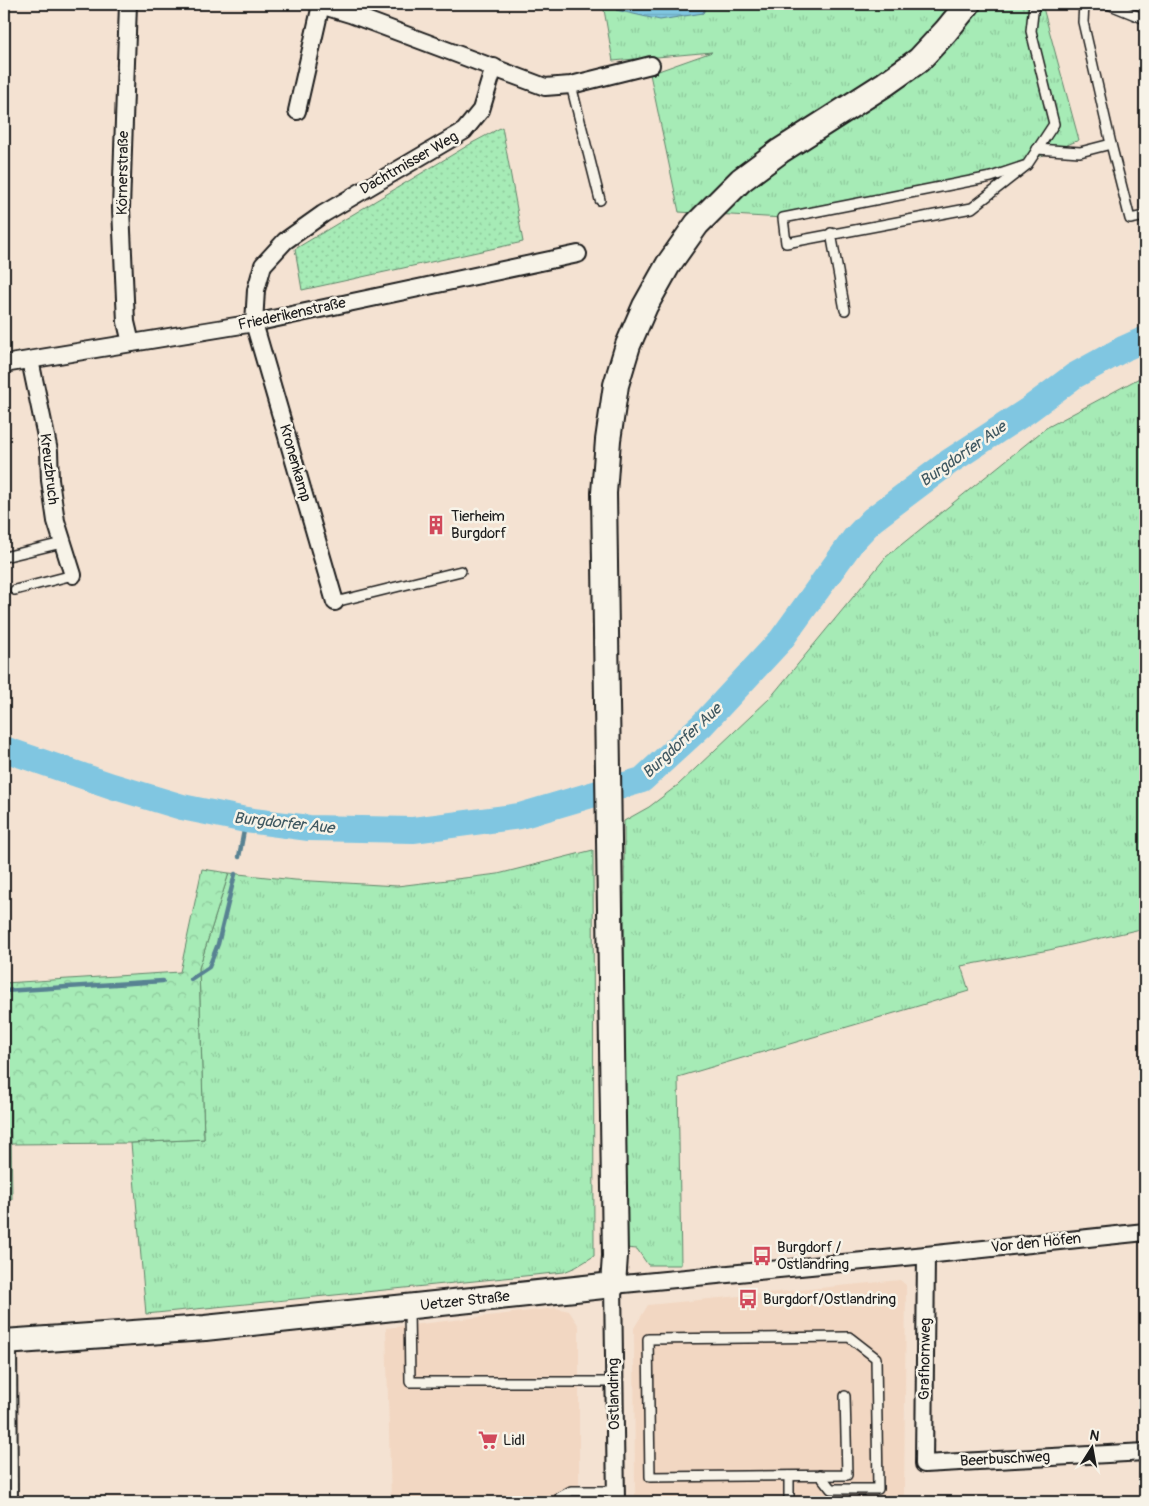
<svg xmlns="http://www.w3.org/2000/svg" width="1149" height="1506" font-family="Pangolin,sans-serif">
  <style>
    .built { fill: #f2d7c2 }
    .grass { fill: url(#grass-tufts); stroke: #618469 }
    .forest { fill: url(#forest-crowns); stroke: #618469 }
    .park { fill: url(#park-dots); stroke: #618469 }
    .water { fill: url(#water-rules); stroke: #588292 }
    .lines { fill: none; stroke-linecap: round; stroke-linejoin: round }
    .stream { stroke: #588292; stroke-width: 4.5 }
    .river { stroke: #80c6e1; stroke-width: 26 }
    .lane-casing { stroke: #1c1c1c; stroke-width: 12 }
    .street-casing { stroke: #1c1c1c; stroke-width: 20 }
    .secondary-casing { stroke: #1c1c1c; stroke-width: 28 }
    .lane { stroke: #f7f3e8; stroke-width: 9 }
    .street { stroke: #f7f3e8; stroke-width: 16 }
    .secondary { stroke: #f7f3e8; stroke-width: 24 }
    .labels { text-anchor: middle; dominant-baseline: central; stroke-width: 5; stroke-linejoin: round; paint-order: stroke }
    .street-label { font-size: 15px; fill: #1c1c1c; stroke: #f7f3e8 }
    .poi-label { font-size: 15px; fill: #1c1c1c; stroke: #f7f3e8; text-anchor: start }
    .water-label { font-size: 16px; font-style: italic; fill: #3f5861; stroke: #f7f3e8 }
  </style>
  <defs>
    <pattern id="grass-tufts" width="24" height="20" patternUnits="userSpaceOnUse" patternTransform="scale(1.25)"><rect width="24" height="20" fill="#a6ebb6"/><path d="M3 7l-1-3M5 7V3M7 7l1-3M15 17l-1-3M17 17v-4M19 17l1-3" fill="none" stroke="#8ec99c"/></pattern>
    <pattern id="forest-crowns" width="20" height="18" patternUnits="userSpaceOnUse" patternTransform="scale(1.25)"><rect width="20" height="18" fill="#a6ebb6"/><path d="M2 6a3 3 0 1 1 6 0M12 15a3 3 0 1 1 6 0" fill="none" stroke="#8ec99c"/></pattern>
    <pattern id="park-dots" width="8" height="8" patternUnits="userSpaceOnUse" patternTransform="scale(1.25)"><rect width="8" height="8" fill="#a6ebb6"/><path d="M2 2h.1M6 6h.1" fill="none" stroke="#8ec99c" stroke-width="1.8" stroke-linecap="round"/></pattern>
    <pattern id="water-rules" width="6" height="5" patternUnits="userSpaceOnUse" patternTransform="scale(1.25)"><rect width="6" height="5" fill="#80c6e1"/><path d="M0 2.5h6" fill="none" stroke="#6eaac0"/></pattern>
  </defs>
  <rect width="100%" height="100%" fill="#f4e2d2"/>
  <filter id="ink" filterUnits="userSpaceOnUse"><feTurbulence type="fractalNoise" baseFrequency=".02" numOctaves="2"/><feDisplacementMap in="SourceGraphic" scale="10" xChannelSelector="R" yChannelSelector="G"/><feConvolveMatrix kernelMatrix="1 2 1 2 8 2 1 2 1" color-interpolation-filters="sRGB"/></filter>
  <g filter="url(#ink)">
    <g class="built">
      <path d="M900,1280l6,5 -2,217h-269l-1,-174 14,-23z"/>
      <path d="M556,1308l13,3 10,15v176h-188l-5,-174z"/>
    </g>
    <g class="grass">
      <path d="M603,4h11l2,6 87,3 4,-9h335l37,136 -88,37 -208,41 -104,-6 -29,-138 62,-22 -99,9z"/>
      <path d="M1145,375v328l-2,2 2,37v186l-96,22 -88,16 8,25 -291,86 3,188h-33l-11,-16 -12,-1 -1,-427 25,-14 29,-22 92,-87 116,-141 160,-129z"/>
      <path d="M593,850l1,406 -18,11 -12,5 -418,42 -15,-171 73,-4 -5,-171 30,-95 66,7 102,6 101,-12z"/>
      <path d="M4,1010h5l3,189 -8,1z"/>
    </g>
    <path class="forest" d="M202,869l27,4 -30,95 5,171 -73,4 -120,1 -2,-133 -5,-1v-27l176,-11z"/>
    <path class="park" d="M502,127l21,115 -221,48 -7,-41 177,-106z"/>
    <path class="water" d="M614,4h93l-4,9 -43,7 -44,-10z"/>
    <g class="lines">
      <g class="stream">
        <path d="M239,857l7,-37"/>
        <path d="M191,979l18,-12 9,-23 17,-70"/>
        <path d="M4,991l159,-10"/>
      </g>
      <path class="river" d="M4,749l108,37 70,21 64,13 63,8 104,2 107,-14 122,-36 60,-55 79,-85 73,-101 18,-19 77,-58 78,-51 47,-35 51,-28 20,-9"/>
      <defs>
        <g id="lane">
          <path d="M1108,4l37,15"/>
          <path d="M571,85l29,115"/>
          <path d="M1111,144l19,75 15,-3"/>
          <path d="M1037,149l43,3 31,-8 -28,-122 1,-18"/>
          <path d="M1027,165l-36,12 -208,41 3,25 186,-35 55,-43 27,-41 -23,-93 3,-27"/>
          <path d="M831,233l14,77"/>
          <path d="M4,557l58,-14"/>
          <path d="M15,590l58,-15"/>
          <path d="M335,602l126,-31"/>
          <path d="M409,1307l1,75h204"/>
          <path d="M820,1475l11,14h47l-2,-131 -27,-21 -201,2 2,138 197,-2 -2,-79"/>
          <path d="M560,1502v-5l11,-6h44"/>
          <path d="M789,1502v-26"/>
        </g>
        <g id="street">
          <path d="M128,4l-7,204 5,114 5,21"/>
          <path d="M317,4l33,10 195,73 26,-2 80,-20"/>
          <path d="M297,111l24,-106"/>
          <path d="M30,360l19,91 1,29 6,41 17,54"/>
          <path d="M4,364l250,-41 324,-69"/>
          <path d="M335,602l-81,-279 2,-33 7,-25 22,-24 38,-27 141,-83 17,-21 13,-43"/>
          <path d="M926,1255l-2,209 221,-12"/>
          <path d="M8,1342l1,160"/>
          <path d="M616,1502l-3,-217 313,-30 219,-23"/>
        </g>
        <path id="secondary" d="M4,1342l201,-14 408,-43 2,-29 -11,-763 4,-53 8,-55 12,-40 17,-39 23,-41 29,-41 44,-44 39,-29 105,-67 34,-24 27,-29 22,-27"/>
      </defs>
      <use href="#lane" class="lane-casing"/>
      <use href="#street" class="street-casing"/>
      <use href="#secondary" class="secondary-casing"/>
      <use href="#lane" class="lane"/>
      <use href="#street" class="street"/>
      <use href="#secondary" class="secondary"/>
    </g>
  </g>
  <defs>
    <symbol id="building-bare" viewBox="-9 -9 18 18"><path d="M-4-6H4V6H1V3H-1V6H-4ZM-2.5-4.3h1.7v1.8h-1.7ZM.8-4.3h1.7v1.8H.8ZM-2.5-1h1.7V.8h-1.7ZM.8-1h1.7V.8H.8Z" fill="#d1495b" stroke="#f7f3e8" stroke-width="2.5" paint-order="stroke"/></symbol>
    <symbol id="bus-bare" viewBox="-9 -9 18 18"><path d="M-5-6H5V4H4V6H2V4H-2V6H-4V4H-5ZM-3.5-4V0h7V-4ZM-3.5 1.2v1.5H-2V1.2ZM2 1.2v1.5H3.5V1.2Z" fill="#d1495b" stroke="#f7f3e8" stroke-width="2.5" paint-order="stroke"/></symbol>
    <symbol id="supermarket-bare" viewBox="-9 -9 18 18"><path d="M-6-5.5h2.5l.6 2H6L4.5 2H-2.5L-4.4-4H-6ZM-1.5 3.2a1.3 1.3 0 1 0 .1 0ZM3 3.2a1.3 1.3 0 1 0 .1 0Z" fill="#d1495b" stroke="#f7f3e8" stroke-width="2.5" paint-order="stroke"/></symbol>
  </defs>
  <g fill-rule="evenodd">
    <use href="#building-bare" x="422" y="511" width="28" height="28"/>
    <use href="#bus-bare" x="748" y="1242" width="28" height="28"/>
    <use href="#bus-bare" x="734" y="1285" width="28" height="28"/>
    <use href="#supermarket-bare" x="474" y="1426" width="28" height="28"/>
  </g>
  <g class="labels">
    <g class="street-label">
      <text transform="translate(409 163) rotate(-30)">Dachtmisser Weg</text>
      <text transform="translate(123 173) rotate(-89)">Körnerstraße</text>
      <text transform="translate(292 314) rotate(-12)">Friederikenstraße</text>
      <text transform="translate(295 463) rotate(74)">Kronenkamp</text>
      <text transform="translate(49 469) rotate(83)">Kreuzbruch</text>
      <text transform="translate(1036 1243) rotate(-6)">Vor den Höfen</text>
      <text transform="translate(465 1301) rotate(-6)">Uetzer Straße</text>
      <text transform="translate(925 1359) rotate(-89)">Grafhornweg</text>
      <text transform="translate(614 1394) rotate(-91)">Ostlandring</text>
      <text transform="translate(1005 1459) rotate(-3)">Beerbuschweg</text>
    </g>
    <g class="poi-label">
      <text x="451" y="516">Tierheim<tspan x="451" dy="17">Burgdorf</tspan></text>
      <text x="777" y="1247">Burgdorf /<tspan x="777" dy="17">Ostlandring</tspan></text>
      <text x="763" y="1299">Burgdorf/Ostlandring</text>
      <text x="503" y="1440">Lidl</text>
    </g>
    <g class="water-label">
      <text transform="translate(963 454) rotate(-35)">Burgdorfer Aue</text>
      <text transform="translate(682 741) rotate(-43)">Burgdorfer Aue</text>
      <text transform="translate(284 823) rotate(6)">Burgdorfer Aue</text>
    </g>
  </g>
  <rect width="1149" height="1506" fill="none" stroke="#f7f3e8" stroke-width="20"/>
  <rect x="10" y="10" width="1129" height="1486" fill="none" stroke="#1c1c1c" stroke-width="2" filter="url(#ink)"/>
  <g transform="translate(1092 1448) rotate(11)" stroke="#f7f3e8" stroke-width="4" paint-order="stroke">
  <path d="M0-4L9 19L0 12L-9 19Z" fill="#1c1c1c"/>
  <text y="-8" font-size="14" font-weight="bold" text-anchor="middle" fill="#1c1c1c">N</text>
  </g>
</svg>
